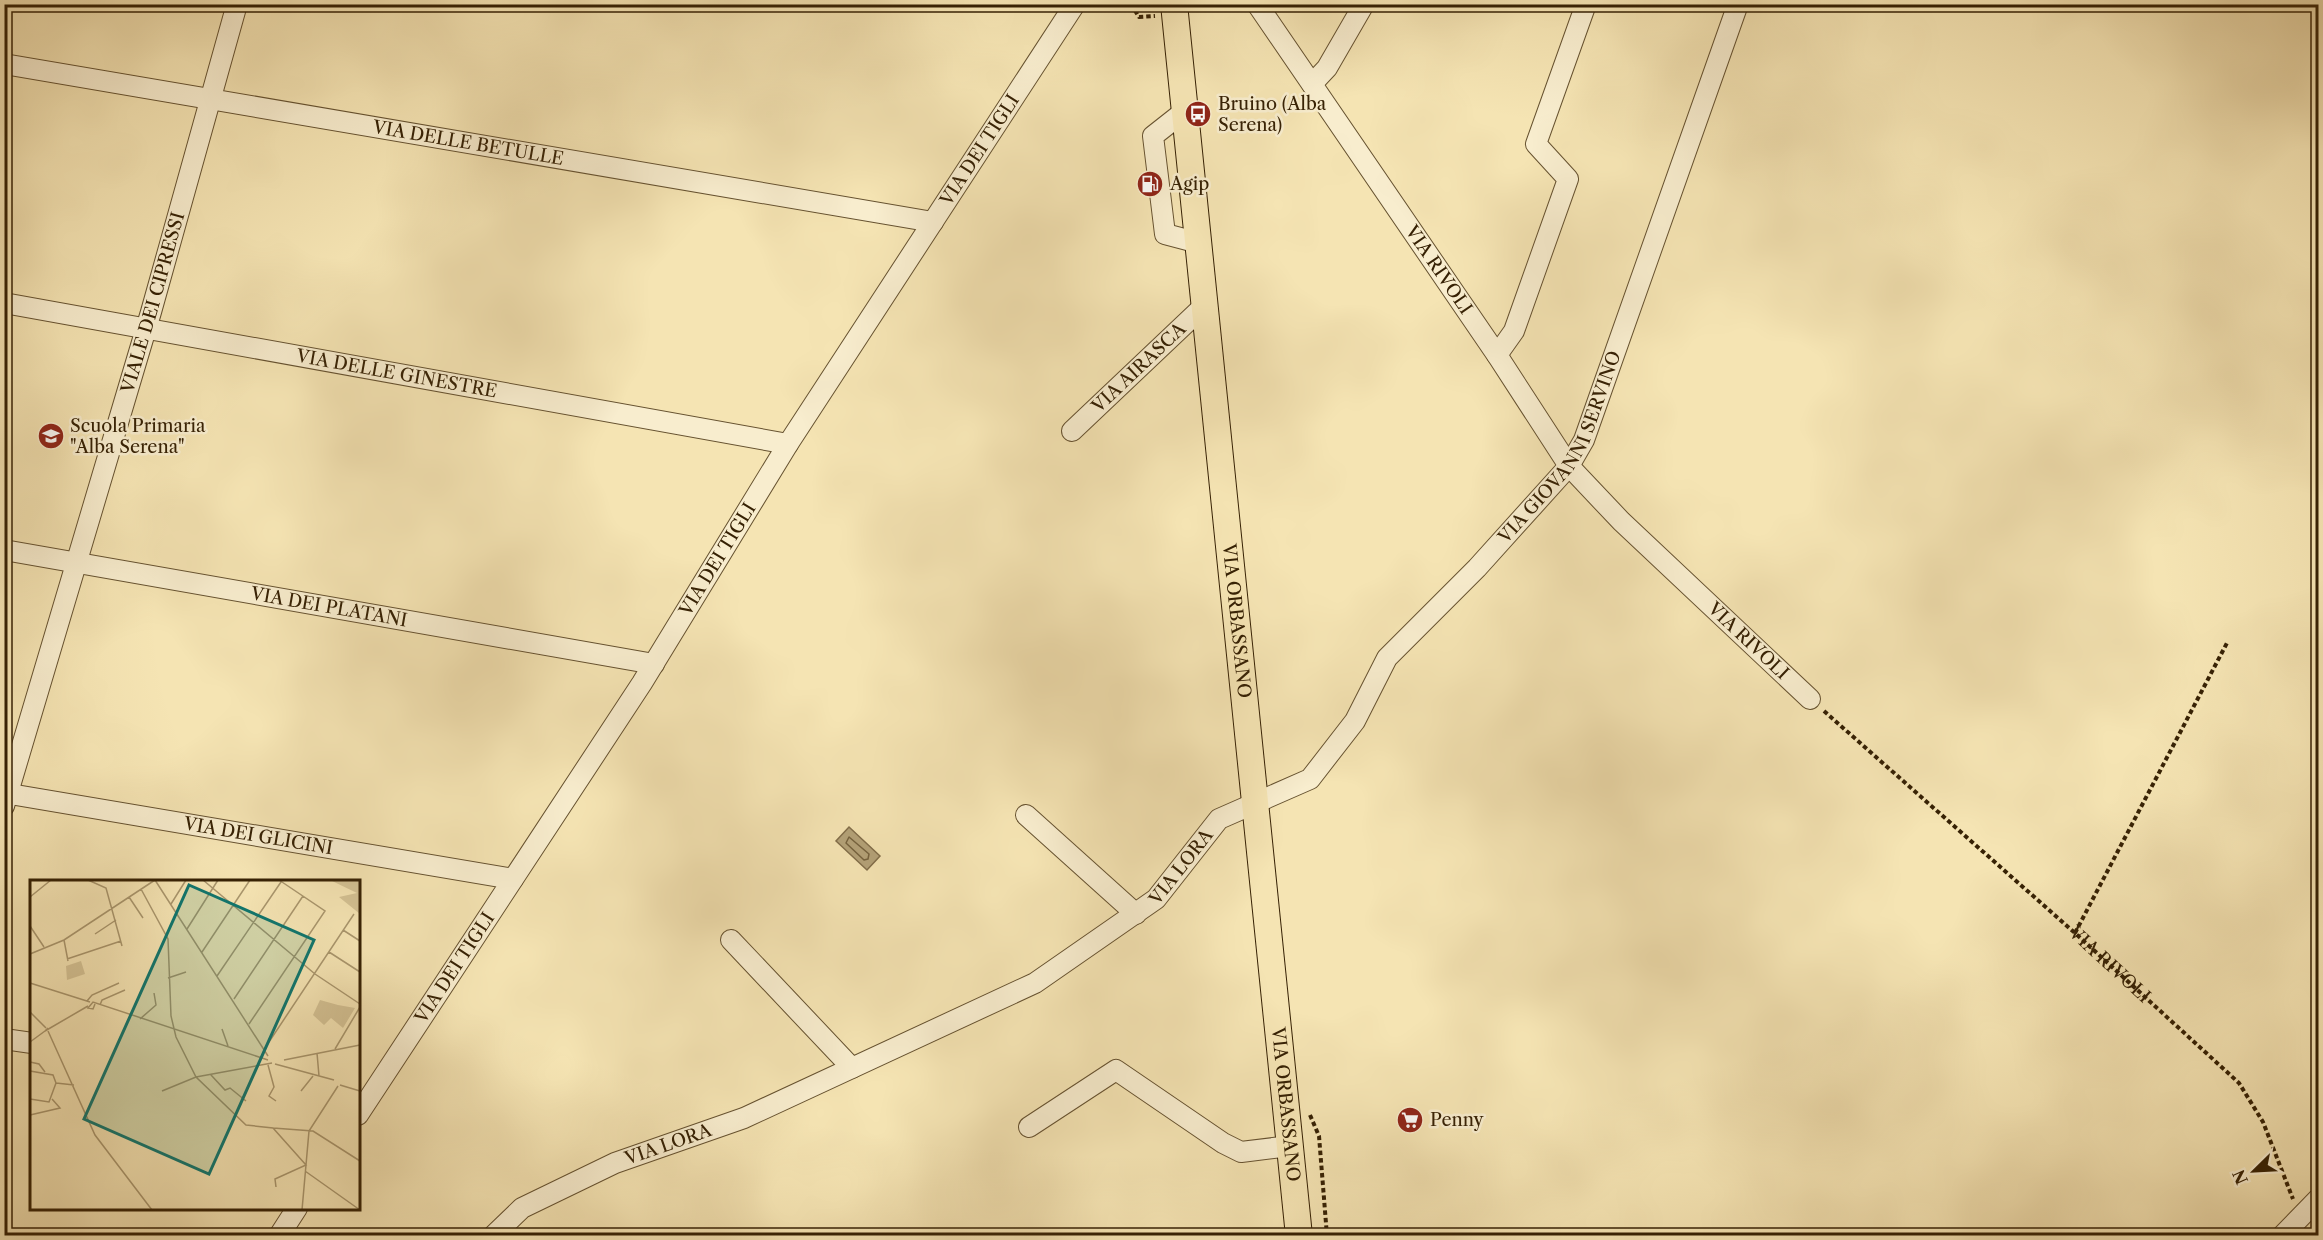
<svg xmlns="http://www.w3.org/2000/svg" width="2323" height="1240" font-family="'Libre Caslon Text',serif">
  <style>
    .water { fill: #b4a278; stroke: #826e4a; stroke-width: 1.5 }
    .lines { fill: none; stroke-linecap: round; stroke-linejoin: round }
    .shore { stroke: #75623e; stroke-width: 1.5 }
    .minor-casing { stroke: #665230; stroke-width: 22 }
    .major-casing { stroke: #362104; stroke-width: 28 }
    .path { stroke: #362104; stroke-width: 4; stroke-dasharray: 4.5 3; stroke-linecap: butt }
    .minor { stroke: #f8edce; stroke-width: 20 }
    .major { stroke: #f5e4b3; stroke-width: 26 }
    .labels { text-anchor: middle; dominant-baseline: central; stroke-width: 5; stroke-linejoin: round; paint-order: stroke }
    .poi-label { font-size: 18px; fill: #362104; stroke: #f8edce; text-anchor: start }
    .street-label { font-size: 18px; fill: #362104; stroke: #f8edce }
    .inset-road { fill: none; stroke: #a9966d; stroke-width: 1.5 }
    .view { fill: #0f766e; fill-opacity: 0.15; stroke: #0f766e; stroke-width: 3 }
    .inset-edge { fill: none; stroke: #362104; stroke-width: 3 }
  </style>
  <rect width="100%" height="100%" fill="#f5e4b3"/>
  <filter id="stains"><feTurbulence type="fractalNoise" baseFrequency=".00333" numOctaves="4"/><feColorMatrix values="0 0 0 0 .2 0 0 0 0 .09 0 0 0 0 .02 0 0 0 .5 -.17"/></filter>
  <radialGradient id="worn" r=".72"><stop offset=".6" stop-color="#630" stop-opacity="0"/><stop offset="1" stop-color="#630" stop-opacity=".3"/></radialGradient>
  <path class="water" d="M849,827l31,29 -13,14 -31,-29z"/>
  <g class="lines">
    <path class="shore" d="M849,837l20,17 -1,5 -4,1 -18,-17z"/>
    <defs>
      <g id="minor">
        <path id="s2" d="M1257,4l240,351 72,111 52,55 189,178"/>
        <path id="s3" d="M4,64l929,158"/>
        <path d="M1312,84l15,-16 37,-64"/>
        <path d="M1186,110l-33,26 12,98 34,9"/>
        <path id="s4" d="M4,303l784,141"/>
        <path d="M1497,355l17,-24 54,-152 -32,-35 50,-140"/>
        <path id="s5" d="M1072,431l134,-127"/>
        <path id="s6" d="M4,550l650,114"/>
        <path id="s7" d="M4,793l509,86"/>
        <path id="s8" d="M4,806l147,-494 86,-308"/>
        <path d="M1026,815l110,99"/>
        <path d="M731,940l121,128"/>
        <path d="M4,1039l28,4"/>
        <path id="s9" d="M358,1115l284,-432 146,-239 287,-440"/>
        <path d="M1029,1127l87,-57 107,73 18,9 49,-6"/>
        <path d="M279,1236l18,-28"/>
        <path id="s10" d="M493,1236l29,-28 93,-45 129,-45 291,-135 121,-84 63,-80 91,-40 45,-58 32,-63 90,-90 92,-102 15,-26 154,-436"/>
        <path d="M2282,1236l36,-37"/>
      </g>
      <g id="major">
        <path id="s11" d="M1174,4l125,1232"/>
      </g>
    </defs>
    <use href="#minor" class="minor-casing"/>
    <use href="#major" class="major-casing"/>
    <g class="path">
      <path d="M1131,4l8,13 16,-1"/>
      <path id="s1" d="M1824,711l251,222 164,150 24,39 30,77"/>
      <path d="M2075,933l153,-292"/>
      <path d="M1310,1115l9,21 8,100"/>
    </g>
    <use href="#minor" class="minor"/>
    <use href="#major" class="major"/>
  </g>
  <defs>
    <symbol id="bus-disc" viewBox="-11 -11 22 22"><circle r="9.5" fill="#8f2418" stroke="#f8edce"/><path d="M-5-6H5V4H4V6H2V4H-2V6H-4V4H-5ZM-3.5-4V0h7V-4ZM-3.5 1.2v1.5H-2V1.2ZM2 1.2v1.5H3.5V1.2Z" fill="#fff"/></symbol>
    <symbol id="fuel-disc" viewBox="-11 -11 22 22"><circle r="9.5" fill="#8f2418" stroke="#f8edce"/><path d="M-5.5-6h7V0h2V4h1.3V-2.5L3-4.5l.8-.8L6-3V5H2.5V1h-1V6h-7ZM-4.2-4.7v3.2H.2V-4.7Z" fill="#fff"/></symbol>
    <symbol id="school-disc" viewBox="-11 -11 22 22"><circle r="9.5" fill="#8f2418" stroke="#f8edce"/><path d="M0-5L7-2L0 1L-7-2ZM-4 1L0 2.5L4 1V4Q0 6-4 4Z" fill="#fff"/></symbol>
    <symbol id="supermarket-disc" viewBox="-11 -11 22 22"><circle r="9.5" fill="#8f2418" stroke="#f8edce"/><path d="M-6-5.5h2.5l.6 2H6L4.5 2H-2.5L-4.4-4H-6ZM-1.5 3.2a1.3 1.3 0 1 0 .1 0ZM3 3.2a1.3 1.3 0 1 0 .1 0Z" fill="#fff"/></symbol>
  </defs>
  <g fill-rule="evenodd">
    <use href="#bus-disc" x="1183" y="99" width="30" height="30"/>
    <use href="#fuel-disc" x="1135" y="169" width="30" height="30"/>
    <use href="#school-disc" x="36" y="421" width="30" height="30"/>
    <use href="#supermarket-disc" x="1395" y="1105" width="30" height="30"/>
  </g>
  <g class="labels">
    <g class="poi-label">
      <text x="1218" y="104">Bruino (Alba<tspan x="1218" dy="21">Serena)</tspan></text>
      <text x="1170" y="184">Agip</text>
      <text x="70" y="426">Scuola Primaria<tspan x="70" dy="21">"Alba Serena"</tspan></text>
      <text x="1430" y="1120">Penny</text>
    </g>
    <g class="street-label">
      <text stroke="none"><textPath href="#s3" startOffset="471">VIA DELLE BETULLE</textPath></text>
      <text stroke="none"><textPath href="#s9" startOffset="1148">VIA DEI TIGLI</textPath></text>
      <text stroke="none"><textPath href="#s2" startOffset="322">VIA RIVOLI</textPath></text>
      <text stroke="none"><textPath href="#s8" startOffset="525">VIALE DEI CIPRESSI</textPath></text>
      <text stroke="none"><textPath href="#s5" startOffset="92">VIA AIRASCA</textPath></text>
      <text stroke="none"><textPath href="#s4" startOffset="399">VIA DELLE GINESTRE</textPath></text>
      <text stroke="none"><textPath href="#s10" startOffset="1370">VIA GIOVANNI SERVINO</textPath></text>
      <text stroke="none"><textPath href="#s9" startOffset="662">VIA DEI TIGLI</textPath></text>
      <text stroke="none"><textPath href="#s6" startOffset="330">VIA DEI PLATANI</textPath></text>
      <text stroke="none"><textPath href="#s11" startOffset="620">VIA ORBASSANO</textPath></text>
      <text stroke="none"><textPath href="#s2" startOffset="808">VIA RIVOLI</textPath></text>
      <text stroke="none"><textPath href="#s7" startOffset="258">VIA DEI GLICINI</textPath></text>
      <text stroke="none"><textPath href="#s10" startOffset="789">VIA LORA</textPath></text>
      <text stroke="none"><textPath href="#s1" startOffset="382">VIA RIVOLI</textPath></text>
      <text stroke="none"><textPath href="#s9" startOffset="176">VIA DEI TIGLI</textPath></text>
      <text stroke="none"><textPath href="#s11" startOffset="1106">VIA ORBASSANO</textPath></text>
      <text stroke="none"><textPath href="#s10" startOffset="200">VIA LORA</textPath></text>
    </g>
  </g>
  <g transform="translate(30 880)">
    <rect width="330" height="330" fill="#f5e4b3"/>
    <path d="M300,0h30v34l-21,-17 18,-4zM51,81l4,13 -18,6 -1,-14zM290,120l18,5 17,3 -12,20 -12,-10 -7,7 -11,-10z" fill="#d5c395"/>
    <path class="inset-road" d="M58,0l18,8 16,58M125,0l113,176M173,0l112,94 45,30M111,9l27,50 3,77 5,21 20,40 50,48 27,3 33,37 -31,14 1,8M0,17l21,-17M99,17l14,21M141,24l15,-24M0,46l14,21M157,49l31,-49M313,50l17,11M65,54l21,-14M34,60l4,21M172,72l48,-72M299,72l31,20M0,74l34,-14 91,-60M37,79l54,-18M187,96l64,-94M138,98l18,-6M0,103l60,19M204,119l69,-103M57,121l5,-6 27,-12M65,124l-2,5 -5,-1 5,-6 175,58M70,125l2,-5 23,-10M0,132l16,16M110,139l16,-14 -2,-12M219,144l76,-113 -46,-31M18,148l-3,3 43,-25M192,149l6,17M18,151l47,104 57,75M0,162l15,-11M235,168l89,-134M305,169l25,-42M287,173l2,23M254,180l76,-15M0,182l9,2 6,8M245,184l59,16M238,185l6,22 -5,9 7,5M0,191l23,4 3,8 -7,19 -19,-3M181,195l14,15 5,-2 16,13M26,203l18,2M310,205l20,6M132,211l34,-14 76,-14M271,211l12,-15M0,235l30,-7 -8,-9M243,248l40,3 47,30M275,291l55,39M272,330l7,-79 29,-45"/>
    <path class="view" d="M159,5l125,55 -105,234 -125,-55z"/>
    <rect width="330" height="330" class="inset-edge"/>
  </g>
  <rect width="2323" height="1240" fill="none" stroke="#f5e4b3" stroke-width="24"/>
  <rect x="6" y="6" width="2311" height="1228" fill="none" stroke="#362104" stroke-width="3"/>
  <rect x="12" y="12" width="2299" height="1216" fill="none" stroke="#362104" stroke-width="1.5"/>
  <g transform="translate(2254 1171) rotate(246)" stroke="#f8edce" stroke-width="4.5" paint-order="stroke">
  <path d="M0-4.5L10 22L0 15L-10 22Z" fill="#362104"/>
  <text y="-9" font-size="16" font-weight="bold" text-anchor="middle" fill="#362104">N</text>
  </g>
  <rect width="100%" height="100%" filter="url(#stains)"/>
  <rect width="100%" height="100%" fill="url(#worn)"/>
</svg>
